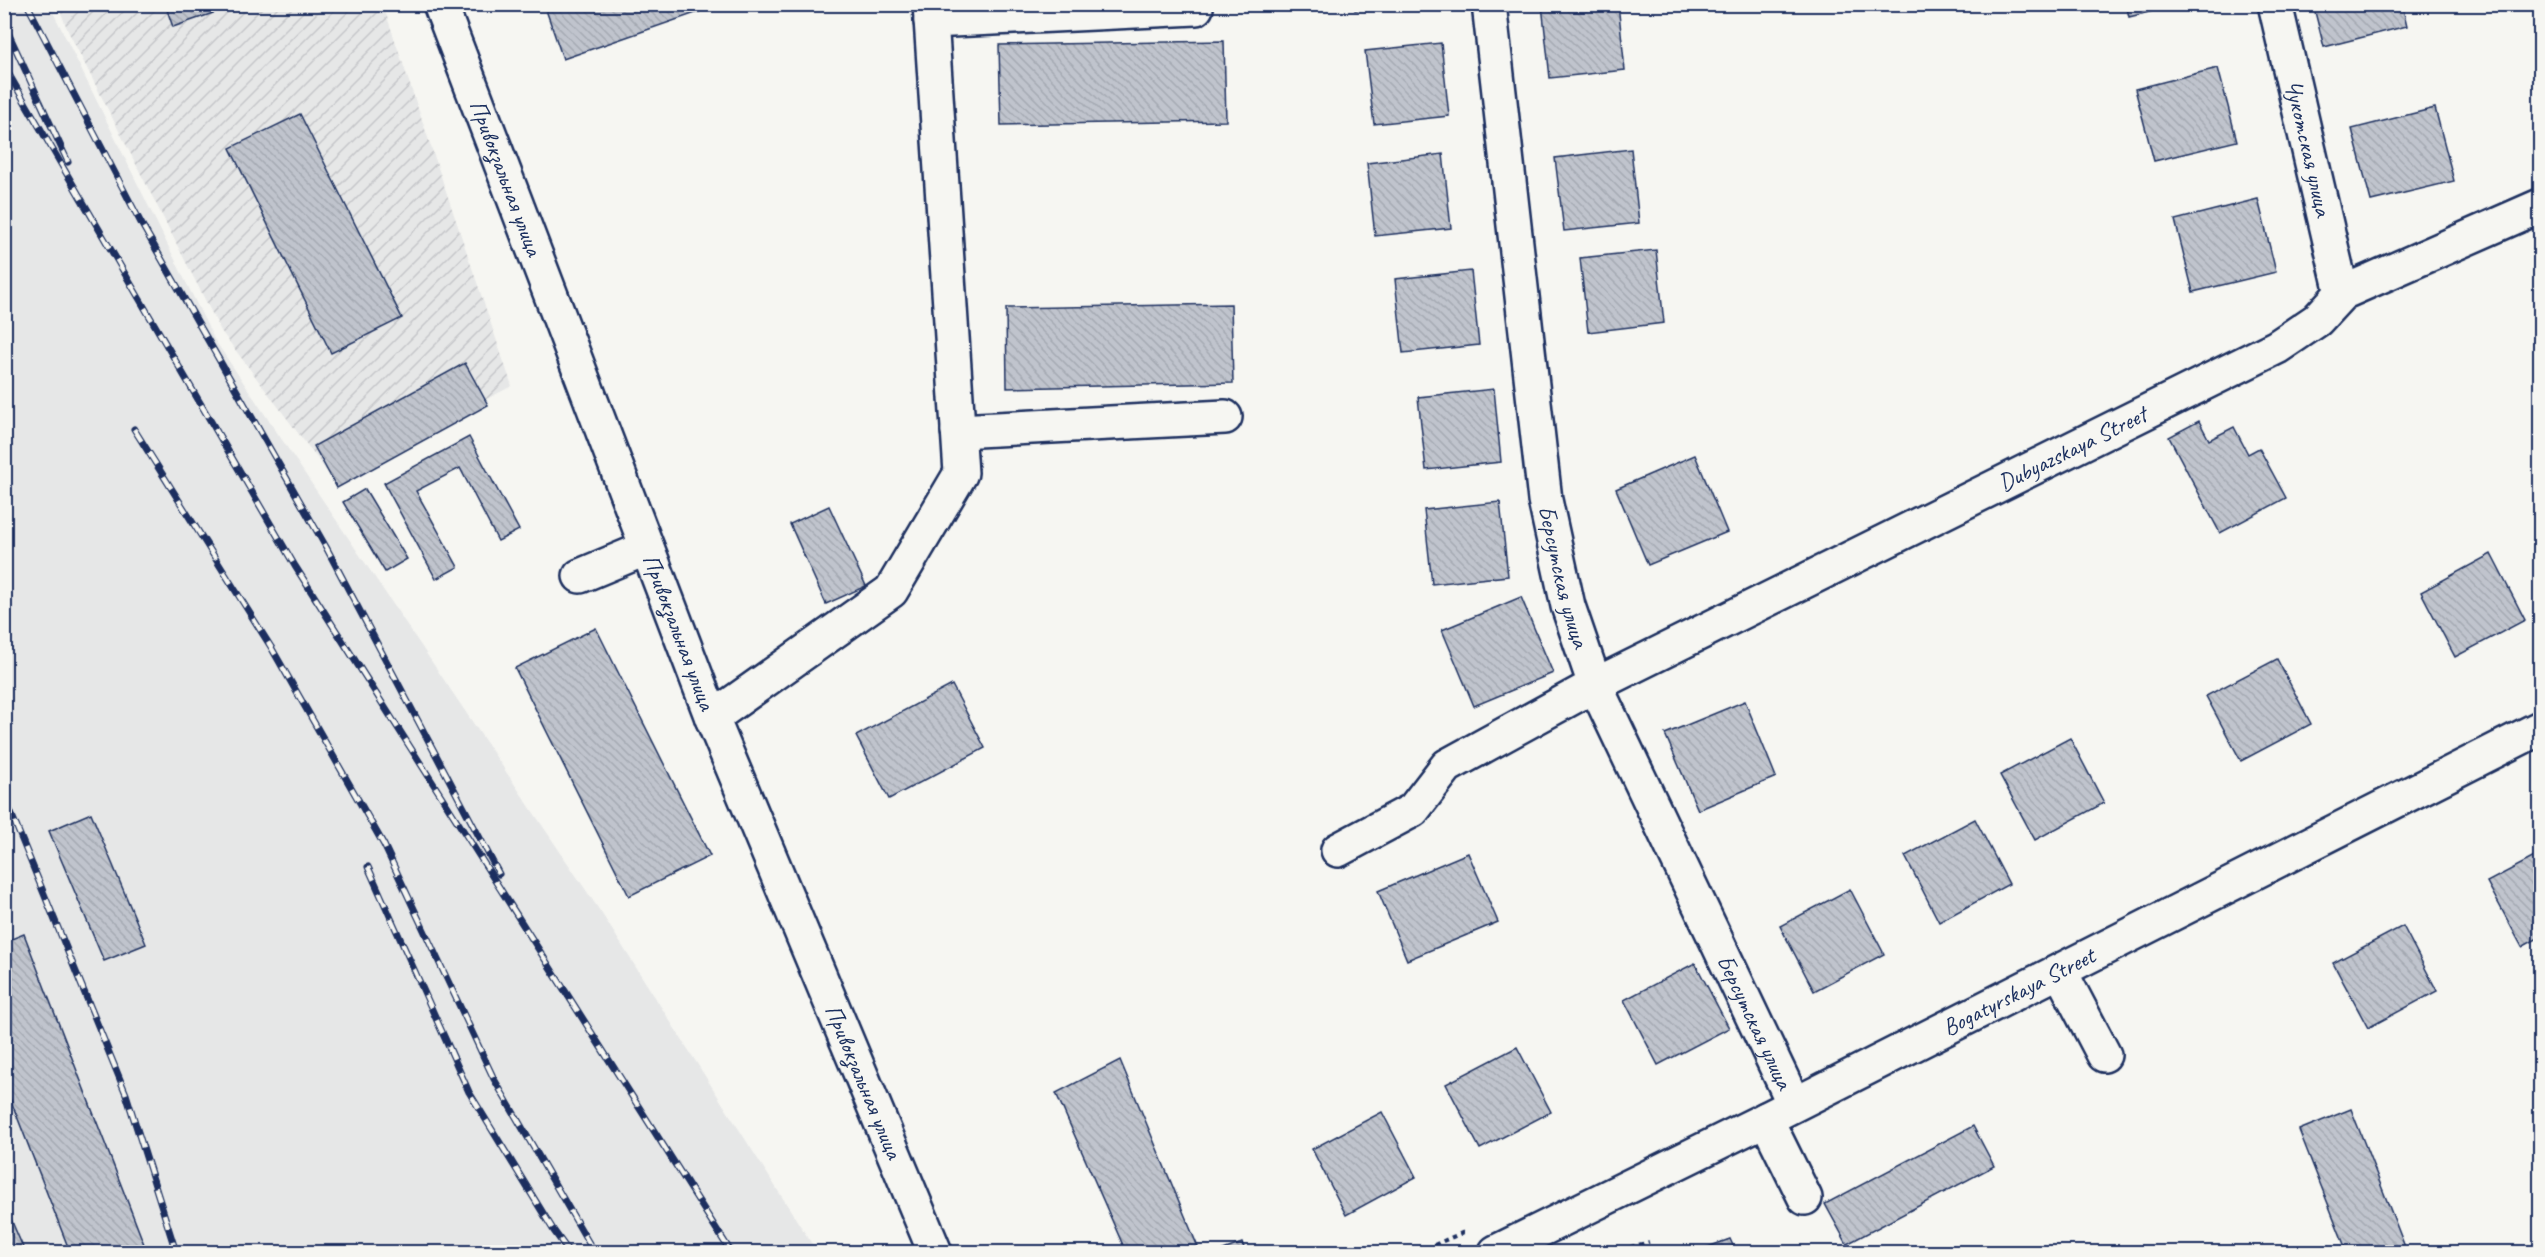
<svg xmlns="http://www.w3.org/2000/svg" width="2545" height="1257" font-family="Caveat,sans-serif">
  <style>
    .built { fill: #e6e7e7 }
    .industrial { fill: url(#industrial-furrows) }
    .building { fill: url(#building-back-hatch); stroke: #1b2f5e; stroke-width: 1.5 }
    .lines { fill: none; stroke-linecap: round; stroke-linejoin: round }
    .minor-casing { stroke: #1b2f5e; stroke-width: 38 }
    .major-casing { stroke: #1b2f5e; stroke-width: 38 }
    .path { stroke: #1b2f5e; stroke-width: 4; stroke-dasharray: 4.5 4.5; stroke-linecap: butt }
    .minor { stroke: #f6f6f2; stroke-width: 33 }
    .major { stroke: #f6f6f2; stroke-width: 33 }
    .rail-casing { stroke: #1b2f5e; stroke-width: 7 }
    .rail { stroke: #f6f6f2; stroke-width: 4.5; stroke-dasharray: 14; stroke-linecap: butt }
    .labels { text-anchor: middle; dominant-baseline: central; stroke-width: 4.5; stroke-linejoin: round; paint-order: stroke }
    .street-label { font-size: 24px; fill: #1b2f5e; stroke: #f6f6f2 }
  </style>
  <defs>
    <pattern id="industrial-furrows" width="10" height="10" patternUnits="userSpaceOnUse" patternTransform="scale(1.5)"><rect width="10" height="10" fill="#e6e7e7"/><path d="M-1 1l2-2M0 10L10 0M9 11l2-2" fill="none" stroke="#c5c6c9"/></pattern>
    <pattern id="building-back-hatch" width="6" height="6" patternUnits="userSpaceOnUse" patternTransform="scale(1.5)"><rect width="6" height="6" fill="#c0c4cd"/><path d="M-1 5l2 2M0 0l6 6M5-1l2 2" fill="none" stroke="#a4a9b2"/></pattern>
  </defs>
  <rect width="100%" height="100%" fill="#f6f6f2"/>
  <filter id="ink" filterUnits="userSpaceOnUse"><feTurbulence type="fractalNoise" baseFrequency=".0167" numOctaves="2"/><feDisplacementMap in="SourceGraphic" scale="12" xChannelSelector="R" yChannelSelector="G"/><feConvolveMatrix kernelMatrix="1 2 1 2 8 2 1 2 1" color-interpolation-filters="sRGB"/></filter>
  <g filter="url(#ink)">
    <path class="built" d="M49,4l165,335 388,575 215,338h-812l-1,-1247z"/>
    <path class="industrial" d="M58,5h325l129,381 -180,92 -111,-147 -153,-300z"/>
    <g class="building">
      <path d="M165,4h74l-66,23z"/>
      <path d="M544,4h169v3l-150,52z"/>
      <path d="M1354,4h55l-54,6z"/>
      <path d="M1618,4l7,66 -75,8 -8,-73z"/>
      <path d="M2126,4h55l-52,13z"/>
      <path d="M2313,4h89l5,22 -83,21z"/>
      <path d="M1224,41l2,80 -225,4 -2,-80z"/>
      <path d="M1441,43l8,73 -75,8 -9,-73z"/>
      <path d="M2218,68l19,73 -83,20 -19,-72z"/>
      <path d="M2435,108l19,73 -83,20 -19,-72z"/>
      <path d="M300,114l102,204 -71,35 -101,-205z"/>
      <path d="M1631,149l8,74 -75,8 -9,-73z"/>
      <path d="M1443,154l8,74 -76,8 -8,-73z"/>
      <path d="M2258,199l18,73 -83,20 -18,-72z"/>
      <path d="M1656,250l8,73 -76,9 -8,-74z"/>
      <path d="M1471,271l8,74 -76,8 -8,-74z"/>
      <path d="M1231,304l2,79 -226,5 -1,-80z"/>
      <path d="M465,363l23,42 -151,83 -23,-42z"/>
      <path d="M1494,389l7,73 -75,8 -8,-73z"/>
      <path d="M2199,421l10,19 25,-13 14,27 11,-6 27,50 -66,35 -51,-96z"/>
      <path d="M469,437l50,93 -21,11 -38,-73 -44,23 42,76 -22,12 -52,-96z"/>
      <path d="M1695,455l32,77 -79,33 -32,-76z"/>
      <path d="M365,489l42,70 -22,13 -42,-70z"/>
      <path d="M1500,502l8,74 -76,8 -8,-74z"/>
      <path d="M829,506l37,80 -40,18 -36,-80z"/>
      <path d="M2491,554l34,66 -70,37 -34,-65z"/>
      <path d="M1521,597l32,76 -79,33 -32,-76z"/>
      <path d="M596,628l114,228 -81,40 -114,-228z"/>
      <path d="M2277,659l34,65 -70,37 -35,-65z"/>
      <path d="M952,685l33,63 -96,51 -33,-63z"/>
      <path d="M1745,701l31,76 -78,33 -33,-76z"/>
      <path d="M2070,738l34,65 -69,37 -35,-65z"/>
      <path d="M91,813l55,131 -42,17 -55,-130z"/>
      <path d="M1975,819l34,65 -70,38 -34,-66z"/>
      <path d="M1468,853l30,69 -91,38 -29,-69z"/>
      <path d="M2540,854v83l-18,10 -35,-65z"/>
      <path d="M1850,889l34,65 -70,37 -34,-65z"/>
      <path d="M2403,926l34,65 -69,37 -35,-65z"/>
      <path d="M24,934l123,318h-77l-66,-169v-141z"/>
      <path d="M1695,963l34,65 -71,37 -34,-65z"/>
      <path d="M1517,1047l34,65 -71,37 -34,-65z"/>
      <path d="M1120,1060l80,192h-74l-70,-159z"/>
      <path d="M2351,1109l56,143h-60l-48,-122z"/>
      <path d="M1382,1112l34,65 -70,38 -34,-66z"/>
      <path d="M1973,1126l21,40 -147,78 -22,-40z"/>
      <path d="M4,1203l21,49h-21z"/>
      <path d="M1730,1239l6,13h-42z"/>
      <path d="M1242,1243l4,9h-28z"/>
    </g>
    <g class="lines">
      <defs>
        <g id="minor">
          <path id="s1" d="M440,4l272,714 223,534"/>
          <path id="s2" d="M1489,4l56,496 23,106 27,79 199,419"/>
          <path id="s3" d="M2275,4l67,289"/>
          <path d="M931,21l265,-13"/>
          <path d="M958,431l267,-14"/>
          <path d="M580,576l67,-28"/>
          <path d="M712,718l179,-127 70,-118 -31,-469"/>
          <path id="s4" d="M1338,850l75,-40 34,-44 148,-81 682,-338 40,-27 25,-27 198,-87"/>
          <path d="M2060,971l44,84"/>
          <path d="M1766,1119l39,79"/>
        </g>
        <g id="major">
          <path id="s5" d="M1496,1252l270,-133 774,-391"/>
        </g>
      </defs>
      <use href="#minor" class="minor-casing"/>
      <use href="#major" class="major-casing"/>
      <g class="path">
        <path d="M1418,1252l46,-20"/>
        <path d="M1613,1252l36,-10"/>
      </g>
      <use href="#minor" class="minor"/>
      <use href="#major" class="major"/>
      <defs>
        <g id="rail">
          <path d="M27,4l114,219 185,324 173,327"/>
          <path d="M4,24l64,138"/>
          <path d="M4,66l291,500 436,686"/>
          <path d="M134,429l137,218 113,198 110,234 100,173"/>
          <path d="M4,796l122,298 50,158"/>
          <path d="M368,867l101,225 85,139 15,21"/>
        </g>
      </defs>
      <use href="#rail" class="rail-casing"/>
      <use href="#rail" class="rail"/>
    </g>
  </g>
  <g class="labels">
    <g class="street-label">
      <text stroke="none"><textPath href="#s3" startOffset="148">Чукотская улица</textPath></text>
      <text stroke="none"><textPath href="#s1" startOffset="186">Привокзальная улица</textPath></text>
      <text stroke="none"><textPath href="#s4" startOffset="842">Dubyazskaya Street</textPath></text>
      <text stroke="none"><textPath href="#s2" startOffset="578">Берсутская улица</textPath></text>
      <text stroke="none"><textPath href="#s1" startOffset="672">Привокзальная улица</textPath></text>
      <text stroke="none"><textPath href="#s5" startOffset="584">Bogatyrskaya Street</textPath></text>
      <text stroke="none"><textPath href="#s2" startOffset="1064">Берсутская улица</textPath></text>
      <text stroke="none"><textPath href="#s1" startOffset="1158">Привокзальная улица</textPath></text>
    </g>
  </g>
  <rect width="2545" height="1257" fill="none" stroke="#f6f6f2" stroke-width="24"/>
  <rect x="12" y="12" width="2521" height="1233" fill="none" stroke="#1b2f5e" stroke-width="2" filter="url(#ink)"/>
</svg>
